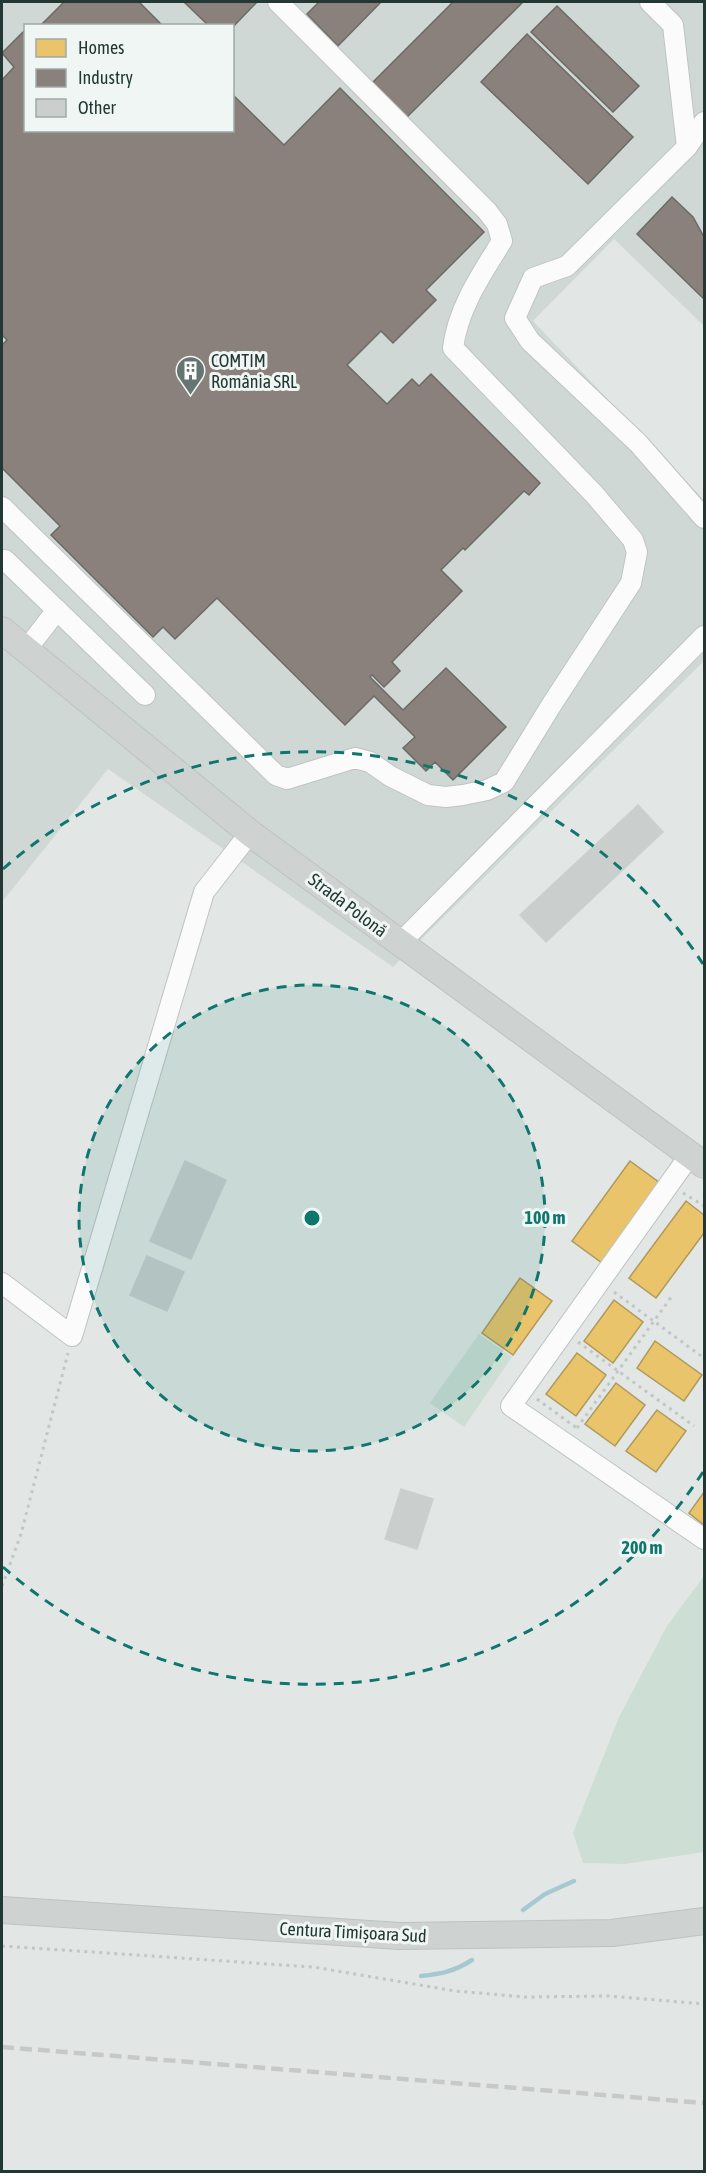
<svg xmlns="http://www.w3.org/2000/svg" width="706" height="2173" font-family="'Asap Condensed',sans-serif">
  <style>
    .built { fill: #d0d8d5; fill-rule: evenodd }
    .green { fill: #cddfd4 }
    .homes { fill: #e9c46a; stroke: #ae9a5a; stroke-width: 1.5 }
    .industry { fill: #8a817c; stroke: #6b6b66; stroke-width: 1.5 }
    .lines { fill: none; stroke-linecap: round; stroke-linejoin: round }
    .stream { stroke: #a6c8d1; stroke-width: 4.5 }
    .building { fill: #cacecd; stroke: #cbd0ce; stroke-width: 1.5 }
    .minor-casing { stroke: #bfc4c2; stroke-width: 22 }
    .major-casing { stroke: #bcc3c1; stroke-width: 28 }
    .path { stroke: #c0c7c6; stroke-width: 3; stroke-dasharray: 3 4.5; stroke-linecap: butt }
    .minor { stroke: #fbfbfb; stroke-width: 20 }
    .major { stroke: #ced3d2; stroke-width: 26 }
    .rail { stroke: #c6c9c8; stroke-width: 4.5; stroke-dasharray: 12 6; stroke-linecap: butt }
    .ring { fill: none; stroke: #0f766e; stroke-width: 3; stroke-dasharray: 10 8 }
    .labels { text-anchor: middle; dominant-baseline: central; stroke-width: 6; stroke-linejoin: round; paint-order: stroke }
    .poi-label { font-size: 18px; fill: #233834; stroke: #f0f6f4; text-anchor: start }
    .street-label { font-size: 18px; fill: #233834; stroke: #f0f6f4 }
    .centre { fill: #0f766e; stroke: #f0f6f4; stroke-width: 3 }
    .ring-label { font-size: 18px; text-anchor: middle; font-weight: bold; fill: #0f766e; stroke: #f0f6f4; stroke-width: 6; stroke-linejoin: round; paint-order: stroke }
  </style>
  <rect width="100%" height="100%" fill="#e2e7e5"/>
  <path class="built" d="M2,2h702v324l-90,-87 -81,82 171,179v161l-311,306 -285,-198 -106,133zM26,26h206v104h-206z"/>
  <g class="green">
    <path d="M479,1334l33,23 -48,70 -34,-24z"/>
    <path d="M704,1576v276l-79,12 -42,-1 -10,-30 46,-116 48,-91z"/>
  </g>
  <g class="homes">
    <path d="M630,1161l30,22 -58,80 -30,-22z"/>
    <path d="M686,1201l18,14v18l-48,65 -27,-20z"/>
    <path d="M520,1278l32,23 -39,54 -31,-22z"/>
    <path d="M614,1300l29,22 -30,41 -29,-22z"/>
    <path d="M655,1341l47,34 -18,26 -47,-33z"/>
    <path d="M577,1353l29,22 -30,41 -30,-22z"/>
    <path d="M616,1383l29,22 -30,41 -30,-22z"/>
    <path d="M657,1410l29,21 -30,41 -30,-21z"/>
    <path d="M704,1492v33l-15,-12z"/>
  </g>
  <g class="industry">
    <path d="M64,2h75l24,24h-123z"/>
    <path d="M184,2h69l3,1 -24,25v-2h-23z"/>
    <path d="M319,2h62l-43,44 -31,-32z"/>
    <path d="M453,2h70l-116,115 -34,-35z"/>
    <path d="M557,6l82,80 -26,26 -82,-80z"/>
    <path d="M26,29v101h206v-36l52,51 56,-57 144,144 -58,58 10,10 -43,43 -12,-12 -34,34 40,39 25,-25 7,7 12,-12 109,109 -11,12 -5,-4 -59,59 -2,-2 -22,22 21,21 -70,71 8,9 -16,16 -12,-12 -2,2 33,33 43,-42 60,59 -53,53 -18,-18 -9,9 -23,-23 12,-11 -41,-41 -29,29 -128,-127 -42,41 -12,-12 -10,10 -102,-102 9,-9 -58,-58v-123l5,-5 -5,-5v-255l12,-13 -12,-14z"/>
    <path d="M527,34l106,103 -45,47 -107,-102z"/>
    <path d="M672,197l21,20 11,20v62l-67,-65z"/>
  </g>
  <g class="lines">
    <g class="stream">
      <path d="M523,1910l22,-16 29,-13"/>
      <path d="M421,1976c20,-2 34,-5 51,-16"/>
    </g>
  </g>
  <g class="building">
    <path d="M638,805l25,27 -117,110 -26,-27z"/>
    <path d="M185,1161l41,19 -35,79 -41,-18z"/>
    <path d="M147,1256l37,16 -17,39 -37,-16z"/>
    <path d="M401,1489l32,10 -16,50 -32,-10z"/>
  </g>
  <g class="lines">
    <defs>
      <g id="minor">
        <path d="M650,2l23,23 14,122 -120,119 -34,12 -18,40 15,23 108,102 66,75"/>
        <path d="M687,147l17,-25"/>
        <path d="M2,507l274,268 11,4 68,-21 15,4 20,14 38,19 18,2 17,-2 24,-5 17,-8 48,-78 79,-121 6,-31 -4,-12 -39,-46 -141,-146c5,-40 28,-73 49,-107l-5,-17 -10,-13 -209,-209"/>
        <path d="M5,560l140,135"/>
        <path d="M26,650l31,-40"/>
        <path d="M400,943l304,-307"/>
        <path d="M690,1155l-179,251 193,133"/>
        <path d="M2,1283l70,53 132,-444 46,-59"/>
      </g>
      <g id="major">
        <path d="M2,630l248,203 454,332"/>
        <path d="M2,1910l398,26 212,-3 92,-12"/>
      </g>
    </defs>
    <use href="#minor" class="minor-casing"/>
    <use href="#major" class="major-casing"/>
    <g class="path">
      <path d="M683,1193l21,13"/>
      <path d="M614,1292l90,66"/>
      <path d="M578,1342l116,84"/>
      <path d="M537,1399l41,30"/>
      <path d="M577,1428l95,-132"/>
      <path d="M2,1586l19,-52 47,-181"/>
      <path d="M2,1946l311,21 142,24 70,6 84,-1 95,8"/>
    </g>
    <use href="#minor" class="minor"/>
    <use href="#major" class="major"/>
    <path class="rail" d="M2,2047l702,56"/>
  </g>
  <circle cx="312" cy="1218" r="233" fill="#0f766e" fill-opacity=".12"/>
  <g class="ring">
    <circle cx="312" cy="1218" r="233"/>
    <path d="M703 1472A466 466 0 0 1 3 1567M3 869A466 466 0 0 1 703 964"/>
  </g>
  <defs>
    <symbol id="building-pin" viewBox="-11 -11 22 30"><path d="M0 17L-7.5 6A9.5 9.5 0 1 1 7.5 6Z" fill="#667572" stroke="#f0f6f4"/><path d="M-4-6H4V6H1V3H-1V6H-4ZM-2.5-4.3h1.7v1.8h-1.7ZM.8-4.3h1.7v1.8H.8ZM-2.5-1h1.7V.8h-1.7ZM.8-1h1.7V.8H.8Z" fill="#fff"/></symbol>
  </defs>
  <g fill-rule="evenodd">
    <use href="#building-pin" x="174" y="354" width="33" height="45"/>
  </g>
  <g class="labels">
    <g class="poi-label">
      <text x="211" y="360">COMTIM<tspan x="211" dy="21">România SRL</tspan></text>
    </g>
    <g class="street-label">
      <text transform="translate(348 905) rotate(37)">Strada Polonă</text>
      <text transform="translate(353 1932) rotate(3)">Centura Timișoara Sud</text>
    </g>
  </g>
  <circle cx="312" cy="1218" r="9" class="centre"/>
  <g class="ring-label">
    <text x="545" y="1224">100 m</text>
    <text x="642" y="1554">200 m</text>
  </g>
  <rect width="706" height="2173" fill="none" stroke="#233834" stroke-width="6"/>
  <rect x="24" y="24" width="210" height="108" fill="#f0f6f4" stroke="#9eaaa7" stroke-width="1.5"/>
  <rect x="36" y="39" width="30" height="18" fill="#e9c46a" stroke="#9eaaa7" stroke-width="1.5"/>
  <text x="78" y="54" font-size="18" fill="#233834">Homes</text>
  <rect x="36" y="69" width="30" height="18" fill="#8a817c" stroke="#9eaaa7" stroke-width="1.5"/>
  <text x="78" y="84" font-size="18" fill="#233834">Industry</text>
  <rect x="36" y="99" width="30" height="18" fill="#cacecd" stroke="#9eaaa7" stroke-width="1.5"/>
  <text x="78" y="114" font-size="18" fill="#233834">Other</text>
</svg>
